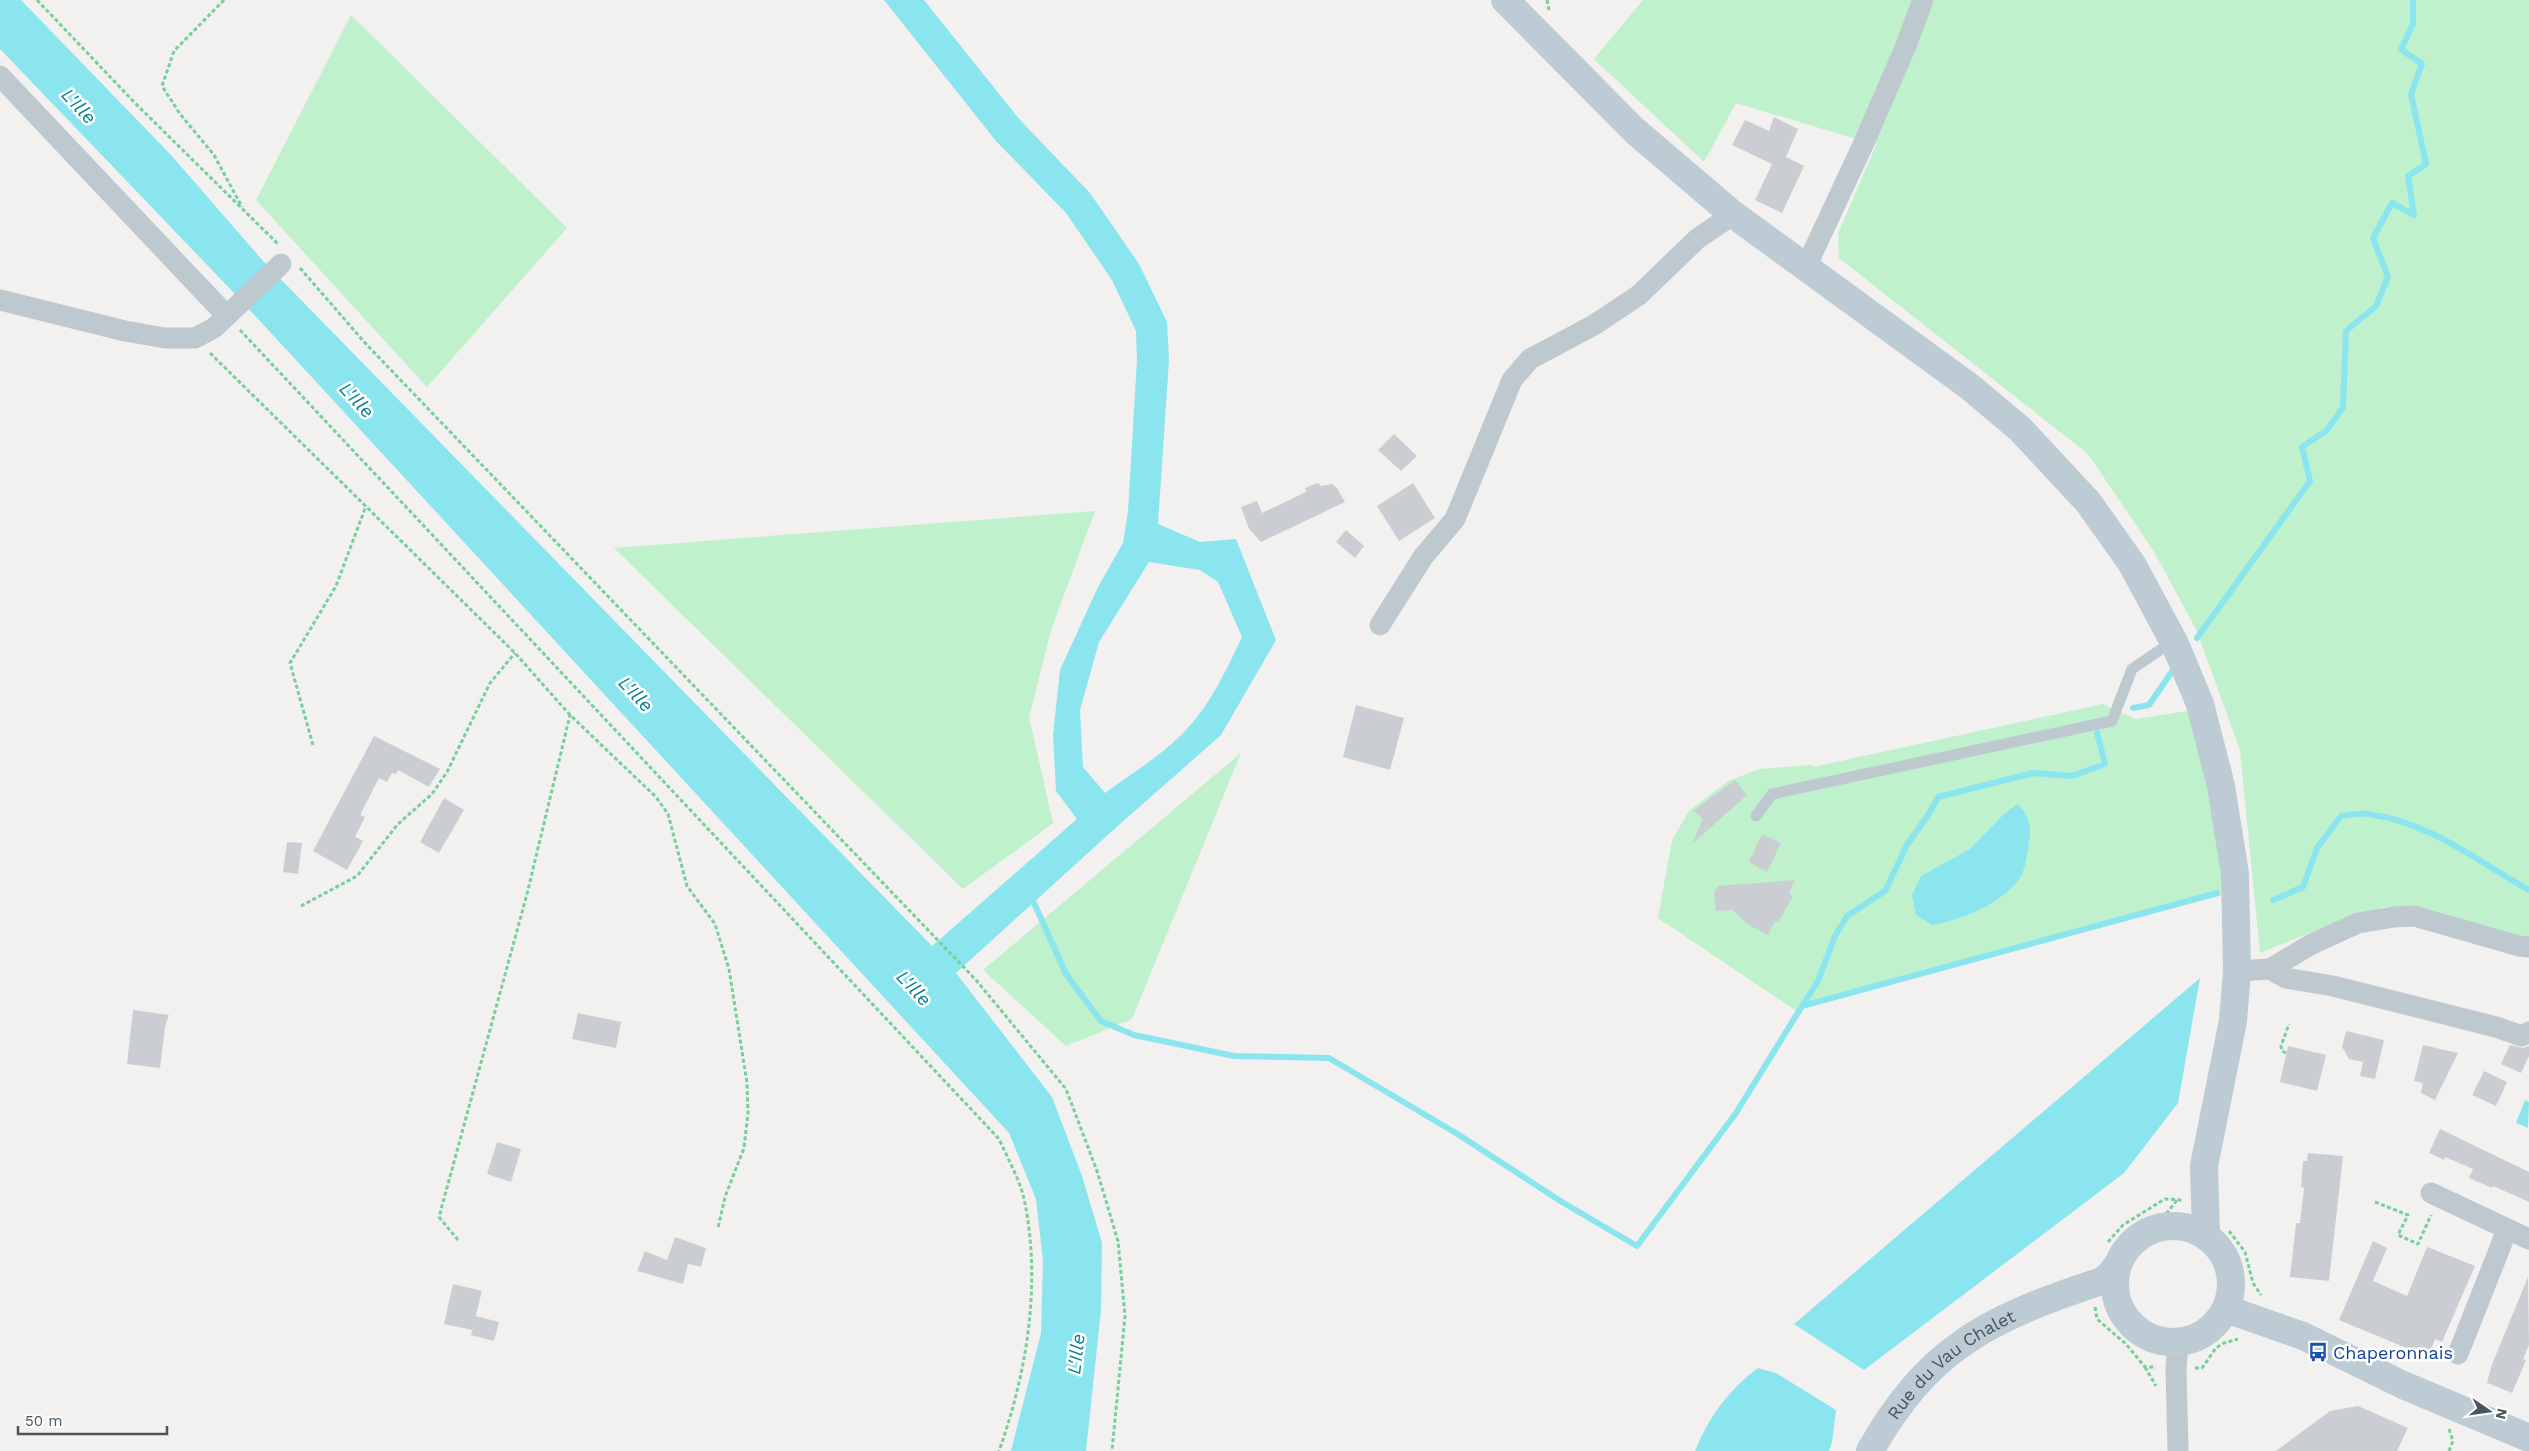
<svg xmlns="http://www.w3.org/2000/svg" width="2529" height="1451" font-family="'Work Sans',sans-serif">
  <style>
    .green { fill: #bef1cc }
    .water { fill: #8ae5ef; fill-rule: evenodd }
    .lines { fill: none; stroke-linecap: round; stroke-linejoin: round }
    .stream { stroke: #8ae5ef; stroke-width: 6 }
    .building { fill: #caced3 }
    .path { stroke: #75d099; stroke-width: 3; stroke-dasharray: 4 2.5; stroke-linecap: butt }
    .lane { stroke: #bdc9cf; stroke-width: 11 }
    .street { stroke: #bdc9cf; stroke-width: 21 }
    .secondary { stroke: #bdcbd4; stroke-width: 28 }
    .labels { text-anchor: middle; dominant-baseline: central; stroke-width: 5; stroke-linejoin: round; paint-order: stroke }
    .transit-label { font-size: 18px; fill: #164399; stroke: #fff; text-anchor: start }
    .street-label { font-size: 18px; fill: #47565e; stroke: #fff }
    .water-label { font-size: 19px; font-style: italic; fill: #0a8390; stroke: #fff }
  </style>
  <rect width="100%" height="100%" fill="#f3f0f0"/>
  <g class="green">
    <path d="M1643,0h886v943l-87,-30 -58,-6 -42,13 -82,33 -20,-203 -44,-121 -43,-79 -65,-96 -249,-196 -1,-24 38,-89 -140,-42 -32,59 -110,-103z"/>
    <path d="M351,15l216,213 -140,159 -171,-187z"/>
    <path d="M1095,511l-44,119 -22,87 24,106 -90,66 -349,-341z"/>
    <path d="M2103,704l32,15 53,-8 29,110 6,74 -428,115 -137,-92 14,-78 17,-29 39,-30 32,-12 52,-4 1,2z"/>
    <path d="M1241,753l-109,266 -66,27 -83,-76z"/>
  </g>
  <g class="water">
    <path d="M0,0h21l150,155 93,107 668,684 145,-127 -21,-28 -3,-55 7,-66 38,-83 25,-44 5,-32 9,-151 -1,-29 -24,-51 -46,-67 -70,-72 -112,-141h40l96,120 70,73 49,71 28,58 2,38 -11,164 42,18 36,-3 40,101 -55,95 -110,97 -155,141 96,124 30,79 20,67 -1,67 -15,141h-75l30,-118 2,-72 -7,-62 -27,-66 -774,-839 -235,-245zM1149,562l51,8 18,12 24,55c-15,32 -31,66 -55,92 -23,25 -55,44 -82,64l-22,-26 -3,-57 19,-68z"/>
    <path d="M2017,804c12,10 15,23 12,38 -2,12 -3,27 -10,37 -16,24 -60,42 -87,46l-16,-10 -4,-20 9,-19 49,-27 33,-34z"/>
    <path d="M2200,978l-22,125 -54,70 -260,197 -70,-46z"/>
    <path d="M2525,1100l4,2 -1,26 -12,-5z"/>
    <path d="M1758,1368l18,5 60,37 -4,32 -3,9h-134c13,-33 34,-62 63,-83z"/>
  </g>
  <g class="lines">
    <g class="stream">
      <path d="M2197,638l113,-157 -8,-34 25,-17 16,-23 3,-76 30,-25 12,-29 -15,-39 19,-35 22,12 -6,-39 18,-12 -15,-70 11,-30 -21,-15 12,-25v-24"/>
      <path d="M2133,708l16,-3 24,-35"/>
      <path d="M1030,894l36,80 35,47 33,14 100,21 95,2 127,75 106,69 75,44 99,-133 66,-107 415,-113"/>
      <path d="M2273,900l30,-13 14,-39 24,-32c8,-1 18,-3 26,-2 61,7 110,47 162,76"/>
      <path d="M1802,1006l16,-25 17,-45 12,-20 38,-25 23,-48 19,-26 11,-20 95,-24 39,3 33,-12 -8,-31"/>
    </g>
  </g>
  <g class="building">
    <path d="M1774,117l24,12 -12,28 18,9 -22,47 -27,-13 17,-36 -40,-19 13,-25 24,11z"/>
    <path d="M1394,434l23,22 -16,15 -23,-21z"/>
    <path d="M1318,483l3,3 11,-2 5,4 8,14 -84,40 -12,-13 -8,-22 16,-6 5,12 44,-21 -1,-4z"/>
    <path d="M1413,483l22,35 -36,23 -22,-35z"/>
    <path d="M1346,530l18,16 -9,12 -19,-16z"/>
    <path d="M1356,705l48,13 -14,52 -47,-13z"/>
    <path d="M374,736l66,33 -11,18 -31,-17 -2,4 -4,-1 -5,9 -8,-4 -19,37 5,2 -10,20 8,4 -16,29 -34,-19z"/>
    <path d="M1735,780l12,15 -55,49 11,-25 -10,-8z"/>
    <path d="M444,798l20,12 -25,43 -19,-11z"/>
    <path d="M1762,834l19,9 -14,29 -18,-10z"/>
    <path d="M287,842l15,1 -4,31 -15,-2z"/>
    <path d="M1795,880l-6,13 4,3 -15,27 -3,-2 -7,14 -21,-11 -14,-14 -17,1 -2,-19 4,-6z"/>
    <path d="M133,1010l36,5 -4,12 -5,41 -33,-4z"/>
    <path d="M578,1013l43,9 -5,26 -44,-9z"/>
    <path d="M2346,1031l38,9 -9,39 -15,-3 3,-14 -14,-3 -7,-12z"/>
    <path d="M2423,1045l35,8 -23,47 -14,-7 2,-10 -9,-2z"/>
    <path d="M2510,1045l13,3 6,-2v10l-8,17 -20,-9z"/>
    <path d="M2288,1046l38,9 -9,36 -37,-9z"/>
    <path d="M2484,1071l23,11 -11,24 -24,-11z"/>
    <path d="M2440,1129l89,43v30l-36,-16 -1,2 -23,-10 4,-9 -28,-12 -1,3 -15,-7z"/>
    <path d="M497,1142l24,7 -10,33 -24,-8z"/>
    <path d="M2308,1153l35,3 -14,125 -39,-4 6,-54h4l4,-35 -3,-1 2,-26h4z"/>
    <path d="M675,1237l31,11 -5,19 -13,-3 -5,20 -46,-13 8,-20 22,9z"/>
    <path d="M2373,1241l14,7 -14,33 34,15 20,-49 48,19 -33,76 -7,-3 -7,18 -89,-37z"/>
    <path d="M2528,1277l1,68 -6,14 3,1 -14,33 -25,-10 4,-16z"/>
    <path d="M453,1284l29,7 -10,39 -28,-6z"/>
    <path d="M475,1316l24,6 -5,19 -23,-6z"/>
    <path d="M2358,1406l50,22 -11,23h-121l54,-40z"/>
  </g>
  <g class="lines">
    <g class="path">
      <path d="M37,0l98,103 144,142"/>
      <path d="M224,0l-50,51 -12,35 18,28 34,41 28,52"/>
      <path d="M1547,0l2,10"/>
      <path d="M300,268l66,76 610,636 90,109 31,82 21,70 7,75 -13,135"/>
      <path d="M240,330l759,809c9,20 22,43 26,64 16,83 2,169 -26,248"/>
      <path d="M210,353l305,300 55,62 86,82 12,17 19,72 28,38 14,45 18,114 1,30 -4,35 -19,49 -7,31"/>
      <path d="M313,745l-23,-82 46,-77 30,-80"/>
      <path d="M301,906l56,-30 41,-52 34,-30 15,-22 43,-89 25,-30"/>
      <path d="M2286,1053l-4,-2 -1,-5 8,-22"/>
      <path d="M2375,1202l33,13 -10,20 20,9 13,-29"/>
      <path d="M2154,1229l24,-30"/>
      <path d="M2229,1231l16,21 8,31 8,12"/>
      <path d="M458,1240l-19,-23 88,-323 43,-179"/>
      <path d="M2108,1242l15,-17 37,-23 5,-3 17,1"/>
      <path d="M2095,1307l2,12 29,25 19,23h11"/>
      <path d="M2145,1367l11,19"/>
      <path d="M2195,1368h7l14,-20 8,-5 14,-4"/>
      <path d="M2449,1429l4,12 -4,10"/>
    </g>
    <path class="lane" d="M1756,816l16,-22 340,-73 20,-52 34,-23 9,-2"/>
    <g class="street">
      <path d="M0,76l226,239"/>
      <path d="M1805,269l57,-122 43,-99 18,-48"/>
      <path d="M0,300l125,31 40,7h30l19,-10 67,-64"/>
      <path d="M1380,625l43,-68 32,-38 57,-139 18,-21 64,-34 45,-30 58,-56 28,-19 5,-8"/>
      <path d="M2270,969l16,9 47,8 163,41 26,9 7,-4"/>
      <path d="M2237,971l33,-2 40,-24 48,-22 36,-6 20,-1 105,30 10,1"/>
      <path d="M2431,1193l98,46"/>
      <path d="M2178,1343l-2,25 2,83"/>
      <path d="M2458,1354l49,-124"/>
    </g>
    <g class="secondary">
      <path d="M1505,0l130,131 95,81 240,175 50,42 68,73 44,62 43,80 25,60 21,82 14,88 2,97 -4,50 -29,145 2,70"/>
      <circle cx="2173" cy="1284" r="58"/>
      <path d="M2226,1309l77,27 100,49 126,53"/>
      <path id="s1" d="M1870,1451c23,-41 51,-79 90,-106 39,-29 96,-49 142,-64l7,-5 9,-12"/>
    </g>
  </g>
  <defs>
    <symbol id="bus-bare" viewBox="-9 -9 18 18"><path d="M-5-6H5V4H4V6H2V4H-2V6H-4V4H-5ZM-3.5-4V0h7V-4ZM-3.5 1.2v1.5H-2V1.2ZM2 1.2v1.5H3.5V1.2Z" fill="#1a4fb4" stroke="#fff" stroke-width="2.5" paint-order="stroke"/></symbol>
  </defs>
  <g fill-rule="evenodd">
    <use href="#bus-bare" x="2304" y="1338" width="28" height="28"/>
  </g>
  <g class="labels">
    <g class="transit-label">
      <text x="2333" y="1352">Chaperonnais</text>
    </g>
    <g class="street-label">
      <text stroke="none"><textPath href="#s1" startOffset="121">Rue du Vau Chalet</textPath></text>
    </g>
    <g class="water-label">
      <text transform="translate(79 106) rotate(47)">L'Ille</text>
      <text transform="translate(357 400) rotate(47)">L'Ille</text>
      <text transform="translate(636 694) rotate(47)">L'Ille</text>
      <text transform="translate(914 988) rotate(47)">L'Ille</text>
      <text transform="translate(1076 1354) rotate(-83)">L'Ille</text>
    </g>
  </g>
  <g transform="translate(2489 1411) rotate(103)" stroke="#ffffff" stroke-width="4" paint-order="stroke">
  <path d="M0-4L9 19L0 12L-9 19Z" fill="#47565e"/>
  <text y="-8" font-size="14" font-weight="bold" text-anchor="middle" fill="#47565e">N</text>
  </g>
  <path d="M18 1426v8h149v-8" fill="none" stroke="#47565e" stroke-width="2.5"/>
  <text x="25" y="1426" font-size="15" fill="#47565e" stroke="#ffffff" stroke-width="4" paint-order="stroke">50 m</text>
</svg>
